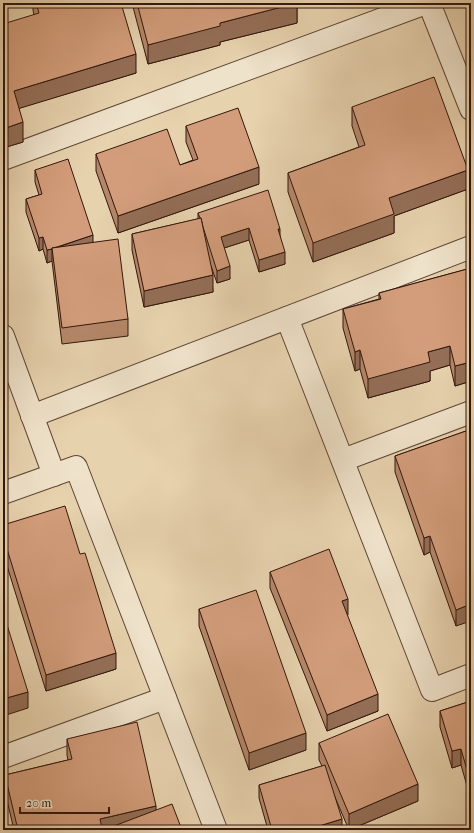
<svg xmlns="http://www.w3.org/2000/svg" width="474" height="833" font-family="'IM FELL French Canon',serif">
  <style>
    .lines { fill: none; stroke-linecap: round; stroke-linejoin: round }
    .street-casing { stroke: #5f4634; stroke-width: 24 }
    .street { stroke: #efe2ca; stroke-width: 22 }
    .wall { fill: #b5876a; stroke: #32170c }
    .shaded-wall { fill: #946e56; stroke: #32170c }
    .building { fill: #d39d7b; stroke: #32170c }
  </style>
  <rect width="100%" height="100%" fill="#e7d2ae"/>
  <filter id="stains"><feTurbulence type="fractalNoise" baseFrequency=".005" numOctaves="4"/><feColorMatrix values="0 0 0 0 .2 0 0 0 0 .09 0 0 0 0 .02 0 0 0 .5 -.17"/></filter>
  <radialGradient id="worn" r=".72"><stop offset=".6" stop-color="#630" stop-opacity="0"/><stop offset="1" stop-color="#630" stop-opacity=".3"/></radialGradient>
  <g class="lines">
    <defs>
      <g id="street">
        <path d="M429,3l42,106"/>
        <path d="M3,159l423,-156"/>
        <path d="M287,318l145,372 39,-15"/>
        <path d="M3,336l51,139"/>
        <path d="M32,416l439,-169"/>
        <path d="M343,460l128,-48"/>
        <path d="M3,493l73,-26 140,363"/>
        <path d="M3,757l162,-59"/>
      </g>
    </defs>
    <use href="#street" class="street-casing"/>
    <use href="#street" class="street"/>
  </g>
  <g class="wall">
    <path d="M33,3h88l15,70 -117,35 4,34 -20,6 31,-133 -1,-5z"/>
    <path d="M132,3h165v20l-77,19v3l-72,19z"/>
    <path d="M352,107l116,82 -74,27v17l-81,29 -25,-70v-19l71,-26 -7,-21z"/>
    <path d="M186,126l73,58 -141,49 -22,-62v-17l84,11 13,-5 -7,-18z"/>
    <path d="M35,170l58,73 35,76v17l-66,8 -10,-83 -5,2 -4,-14 -4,2 -13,-39v-13l13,-4 -4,-13z"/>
    <path d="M198,213l82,23 5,28 -26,8 -10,-32 -25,8 6,31 -13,4 -6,-17 2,26 -69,15 -12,-57v-16l66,-15z"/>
    <path d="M471,268v113l-16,5 -5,-21 -20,6v10l-62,17 -8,-29 -5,2 -12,-43v-19l36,-10v-6z"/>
    <path d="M466,431l-10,195 -26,-74 -6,3 -29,-83v-16z"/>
    <path d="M3,525l113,144 -70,22 -43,-138z"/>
    <path d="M270,572l78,43 -1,1 31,95 -51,20 -57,-143z"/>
    <path d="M199,609l107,141 -57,20 -50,-144z"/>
    <path d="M471,701l-2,92 -8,-28 -9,3 -12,-41v-16z"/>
    <path d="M67,739l89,71 26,20h-168l-9,-38v-17l63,-15 -1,-5z"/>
    <path d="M319,743l99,58 -69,29 -15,-35 8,35h-74l-9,-32v-13l63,-19 -3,-6z"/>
  </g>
  <g class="shaded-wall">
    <path d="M297,3v20l-77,19v3l-72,19v-19l72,-22z"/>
    <path d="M136,54v19l-122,37v-19z"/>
    <path d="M23,122v20l-20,6v-19z"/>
    <path d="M259,167v17l-141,49v-17z"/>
    <path d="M468,170v19l-74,27v17l-81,29v-19l76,-45z"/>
    <path d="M249,228v12l-28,9v-12z"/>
    <path d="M278,229h2v12z"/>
    <path d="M93,235v13l-41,1z"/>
    <path d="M43,237v12l-4,2v-13z"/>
    <path d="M52,249v12l-5,2v-13z"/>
    <path d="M285,252v12l-26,8v-12z"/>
    <path d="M230,266v13l-13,4v-12z"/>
    <path d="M213,275v17l-69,15v-16z"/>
    <path d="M450,346v19l-20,6v10l-62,17v-19l60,-27z"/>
    <path d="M360,350v19l-5,2v-19z"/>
    <path d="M471,362v19l-16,5v-20z"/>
    <path d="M430,536v16l-6,3v-17z"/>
    <path d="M348,599v16l-6,3v-17z"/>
    <path d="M471,604v17l-15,5v-16z"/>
    <path d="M116,653v16l-70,22v-16z"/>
    <path d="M28,692v16l-25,8v-17z"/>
    <path d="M378,694v17l-51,20v-16z"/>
    <path d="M306,733v17l-57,20v-17z"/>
    <path d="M461,749v16l-9,3v-17z"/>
    <path d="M471,776v17h-2v-16z"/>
    <path d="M418,784v17l-69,29v-16z"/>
    <path d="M156,806v16l-50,7v1h-9l3,-11z"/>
    <path d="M342,819v11h-36z"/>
  </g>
  <g class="building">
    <path d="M36,3h85l15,51 -122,37 9,31 -20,7v-105l36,-11z"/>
    <path d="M137,3h160l-77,20v3l-72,19z"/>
    <path d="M434,77l34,93 -79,28 5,16 -81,29 -25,-70 77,-28 -13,-38z"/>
    <path d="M238,108l21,59 -141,49 -22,-62 71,-25 13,36 18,-6 -12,-33z"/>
    <path d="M68,159l25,76 -36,12 -5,1v1l-5,1 -4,-13 -4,1 -13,-39 16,-5 -7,-24z"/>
    <path d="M268,190l12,39h-2l7,23 -26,8 -10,-32 -28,9 9,29 -13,5 -14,-44 -2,-9h-1l-2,-5z"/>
    <path d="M201,218l12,57 -69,16 -12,-57z"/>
    <path d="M118,239l10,80 -66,9 -10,-80z"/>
    <path d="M471,268v94l-16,4 -5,-20 -22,6 2,10 -62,17 -8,-29 -5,2 -12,-43 38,-10 -2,-6z"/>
    <path d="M466,431l5,14v159l-15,6 -26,-74 -6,2 -29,-82z"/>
    <path d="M65,506l15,48 5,-1 31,100 -70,22 -43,-139v-11z"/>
    <path d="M329,549l19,50 -6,2 36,93 -51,21 -57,-143z"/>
    <path d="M256,590l50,143 -57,20 -50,-144z"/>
    <path d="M3,612l25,80 -25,7z"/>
    <path d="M471,701v75l-2,1 -8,-28 -9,2 -12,-40z"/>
    <path d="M388,714l30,70 -69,30 -30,-71z"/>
    <path d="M137,722l19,84 -56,13 2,10 -5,1h-79l-13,-55 67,-16 -5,-20z"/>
    <path d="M325,765l17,54 -36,11h-34l-13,-45z"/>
    <path d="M172,804l10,26h-75l-1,-1z"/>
  </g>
  <rect width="474" height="833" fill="none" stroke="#e7d2ae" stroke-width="16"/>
  <rect x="4" y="4" width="466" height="825" fill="none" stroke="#32170c" stroke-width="2"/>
  <rect x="8" y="8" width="458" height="817" fill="none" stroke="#32170c"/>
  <path d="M20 807v6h89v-6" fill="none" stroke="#32170c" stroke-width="2"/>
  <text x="26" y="807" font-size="12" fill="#32170c" stroke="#efe2ca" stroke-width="3" paint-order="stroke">20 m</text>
  <rect width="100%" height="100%" filter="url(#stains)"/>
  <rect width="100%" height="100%" fill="url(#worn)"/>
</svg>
